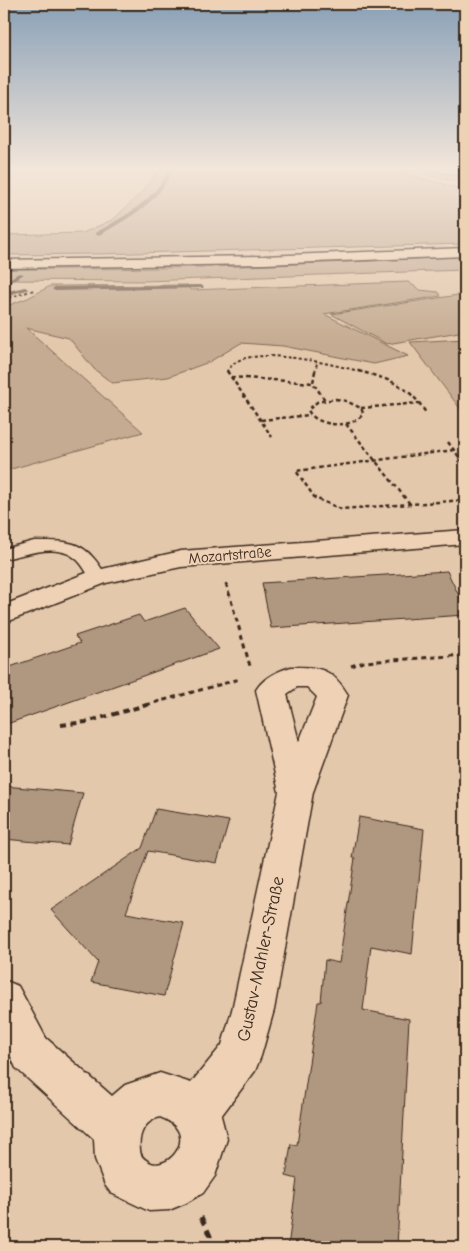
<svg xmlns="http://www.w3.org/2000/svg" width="469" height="1251" font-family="'Comic Neue',sans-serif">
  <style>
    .green { fill: #c5ab91; stroke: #806a58 }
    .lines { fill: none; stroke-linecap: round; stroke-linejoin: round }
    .stream { fill: #745f4e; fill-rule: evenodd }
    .building { fill: #b09780; stroke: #3b2a1e }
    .lane-casing { stroke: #3b2a1e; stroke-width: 3 }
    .street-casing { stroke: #3b2a1e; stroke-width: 3 }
    .highway-casing { stroke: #3b2a1e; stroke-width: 3 }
    .path-far5 { stroke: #3b2a1e; stroke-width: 1; stroke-dasharray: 2.5 2; stroke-linecap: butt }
    .path-far4 { stroke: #3b2a1e; stroke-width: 2; stroke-dasharray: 3 2.5; stroke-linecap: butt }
    .path-far3 { stroke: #3b2a1e; stroke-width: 2.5; stroke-dasharray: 4 3; stroke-linecap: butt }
    .path-far2 { stroke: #3b2a1e; stroke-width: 3; stroke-dasharray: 5 4; stroke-linecap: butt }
    .path-far1 { stroke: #3b2a1e; stroke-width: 4; stroke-dasharray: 6 4.5; stroke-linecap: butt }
    .path { stroke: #3b2a1e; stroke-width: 5; stroke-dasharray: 8 6; stroke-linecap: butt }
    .lane { fill: #efd2b5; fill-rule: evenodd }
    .street { fill: #efd2b5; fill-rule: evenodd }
    .highway { fill: #efd2b5; fill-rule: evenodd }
    .labels { text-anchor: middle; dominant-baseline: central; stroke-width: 4; stroke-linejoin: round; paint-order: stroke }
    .street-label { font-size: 15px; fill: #3b2a1e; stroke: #efd2b5 }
    .near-street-label { font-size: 18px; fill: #3b2a1e; stroke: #efd2b5 }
  </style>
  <rect width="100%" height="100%" fill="#e4c8ac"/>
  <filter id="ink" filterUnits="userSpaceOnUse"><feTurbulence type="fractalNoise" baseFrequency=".02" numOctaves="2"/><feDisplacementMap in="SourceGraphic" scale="10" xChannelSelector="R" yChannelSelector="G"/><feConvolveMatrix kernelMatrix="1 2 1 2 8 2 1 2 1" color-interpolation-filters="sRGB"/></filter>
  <g filter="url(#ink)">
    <g class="green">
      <path d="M158,169h229l78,21v54l-366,10 -95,1v-20l79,-2 31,-14 27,-26 13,-16z"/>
      <path d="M405,169h23l35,7 -11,5z"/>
      <path d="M465,256v14l-321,11 -140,-1v-11c154,1 308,-4 461,-13z"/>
      <path d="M408,282l12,8 18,2 3,4 -117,18 84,42 -34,8 -91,-18 -42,-3 -32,19 -41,15 -56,6 -18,-14 -25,-31 -43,-10 117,104 -139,39v-164l24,-9 22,-12 138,-1 2,5z"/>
      <path d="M465,294v37l-78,13 -56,-30z"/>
      <path d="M465,339v76l-55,-73z"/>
    </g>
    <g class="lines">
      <g class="stream">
        <path d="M169,169h4c-13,33 -45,50 -74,66h-4v-2c29,-16 60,-33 74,-64z"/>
        <path d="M19,273l5,1 -20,12v-4z"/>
        <path d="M201,285l3,2 -1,1 -148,3 -3,-2 3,-2z"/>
        <path d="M25,287l3,2 -1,1 -23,6v-4z"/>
      </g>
    </g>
    <g class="building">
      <path d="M447,571l18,37v7l-194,13 -9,-45z"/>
      <path d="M185,608l34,41 -215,76v-56l76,-26 -5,-7 64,-21 5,7z"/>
      <path d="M4,786l79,7 -15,52 -64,-6z"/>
      <path d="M156,809l73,12 -12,42 -69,-12 -22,62 58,10 -20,73 -73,-14 7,-20 -47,-52 91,-62z"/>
      <path d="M359,817l65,12 -12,125 -41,-8 -8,64 46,9 -12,228h-109l9,-68 -11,-3 5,-32 6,1 21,-143h3l4,-42 14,3 16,-105h-3z"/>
    </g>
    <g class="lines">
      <defs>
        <g id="lane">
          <path d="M433,169l32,3v4l-28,-5z"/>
          <path d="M34,541c40,0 51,0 73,36l-3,4 -6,1 -6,-1c-4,-6 -7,-12 -11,-17 -18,-24 -53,-10 -77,-5v-10z"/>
        </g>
        <g id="street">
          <path d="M465,530v14l-284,23 -75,16 -102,40v-18l85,-33 92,-21z"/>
          <path d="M291,667c29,0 41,1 57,28l-35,97 -39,218 -13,46 -6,15 -34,45 6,23 -12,37 -12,17 -17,10 -17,7 -20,1 -38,-18 -6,-8 -10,-26 -1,-20 -78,-71 -12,-26v-62l14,6 28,52 66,58 13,-11 35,-12 31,10 31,-38 10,-35 47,-218 -23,-102c7,-12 22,-19 35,-23zM297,687h10l10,10 -18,45 -12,-48zM160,1117c42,15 9,56 -11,45 -5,-3 -9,-6 -9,-12 -2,-15 4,-29 20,-33z"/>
        </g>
        <path id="highway" d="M465,248v8l-201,8 -260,4v-8l260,-4z"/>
      </defs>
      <use href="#lane" class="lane-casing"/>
      <use href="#street" class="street-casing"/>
      <use href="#highway" class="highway-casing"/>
      <path class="path-far5" d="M396,169l18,4"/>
      <g class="path-far4">
        <path d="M4,299l30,-9"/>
        <path d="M228,372l-1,-1c4,-5 9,-10 15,-12 32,-9 89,5 121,13"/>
        <path d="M315,372l2,-9"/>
      </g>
      <g class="path-far3">
        <path d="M227,371l45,66"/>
        <path d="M315,371l-2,12 12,17"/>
        <path d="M358,371c31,8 51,14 68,42"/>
        <path d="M231,377l82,6"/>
        <path d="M336,399l10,2 15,7 2,5c-8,17 -48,14 -55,-3l9,-8z"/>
        <path d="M361,408l58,-5"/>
        <path d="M261,420l49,-5"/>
        <path d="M346,424l64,80"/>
        <path d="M448,442l17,23"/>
        <path d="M454,450l-158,21 19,27 26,11 124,-9"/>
      </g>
      <g class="path-far2">
        <path d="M226,583l24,83"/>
        <path d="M351,666l13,-4 101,-7"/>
        <path d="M146,705l94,-26"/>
      </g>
      <path class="path-far1" d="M61,725l25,-3 64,-18"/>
      <path class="path" d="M201,1217l9,19 -1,11"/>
      <use href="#lane" class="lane"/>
      <use href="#street" class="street"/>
      <use href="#highway" class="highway"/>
    </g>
  </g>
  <linearGradient id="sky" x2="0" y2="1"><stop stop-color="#89a0b7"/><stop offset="0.49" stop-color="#f3e6da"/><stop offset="1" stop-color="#f3e6da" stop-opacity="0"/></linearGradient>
  <rect width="469" height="344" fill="url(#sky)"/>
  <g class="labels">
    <g class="street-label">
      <text transform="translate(230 555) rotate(-5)">Mozartstraße</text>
    </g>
    <g class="near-street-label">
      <text transform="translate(261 959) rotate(-78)">Gustav-Mahler-Straße</text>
    </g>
  </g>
  <rect width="469" height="1251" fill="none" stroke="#efd2b5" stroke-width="20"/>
  <rect x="10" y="10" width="449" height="1231" fill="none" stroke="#3b2a1e" stroke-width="2" filter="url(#ink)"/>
</svg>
